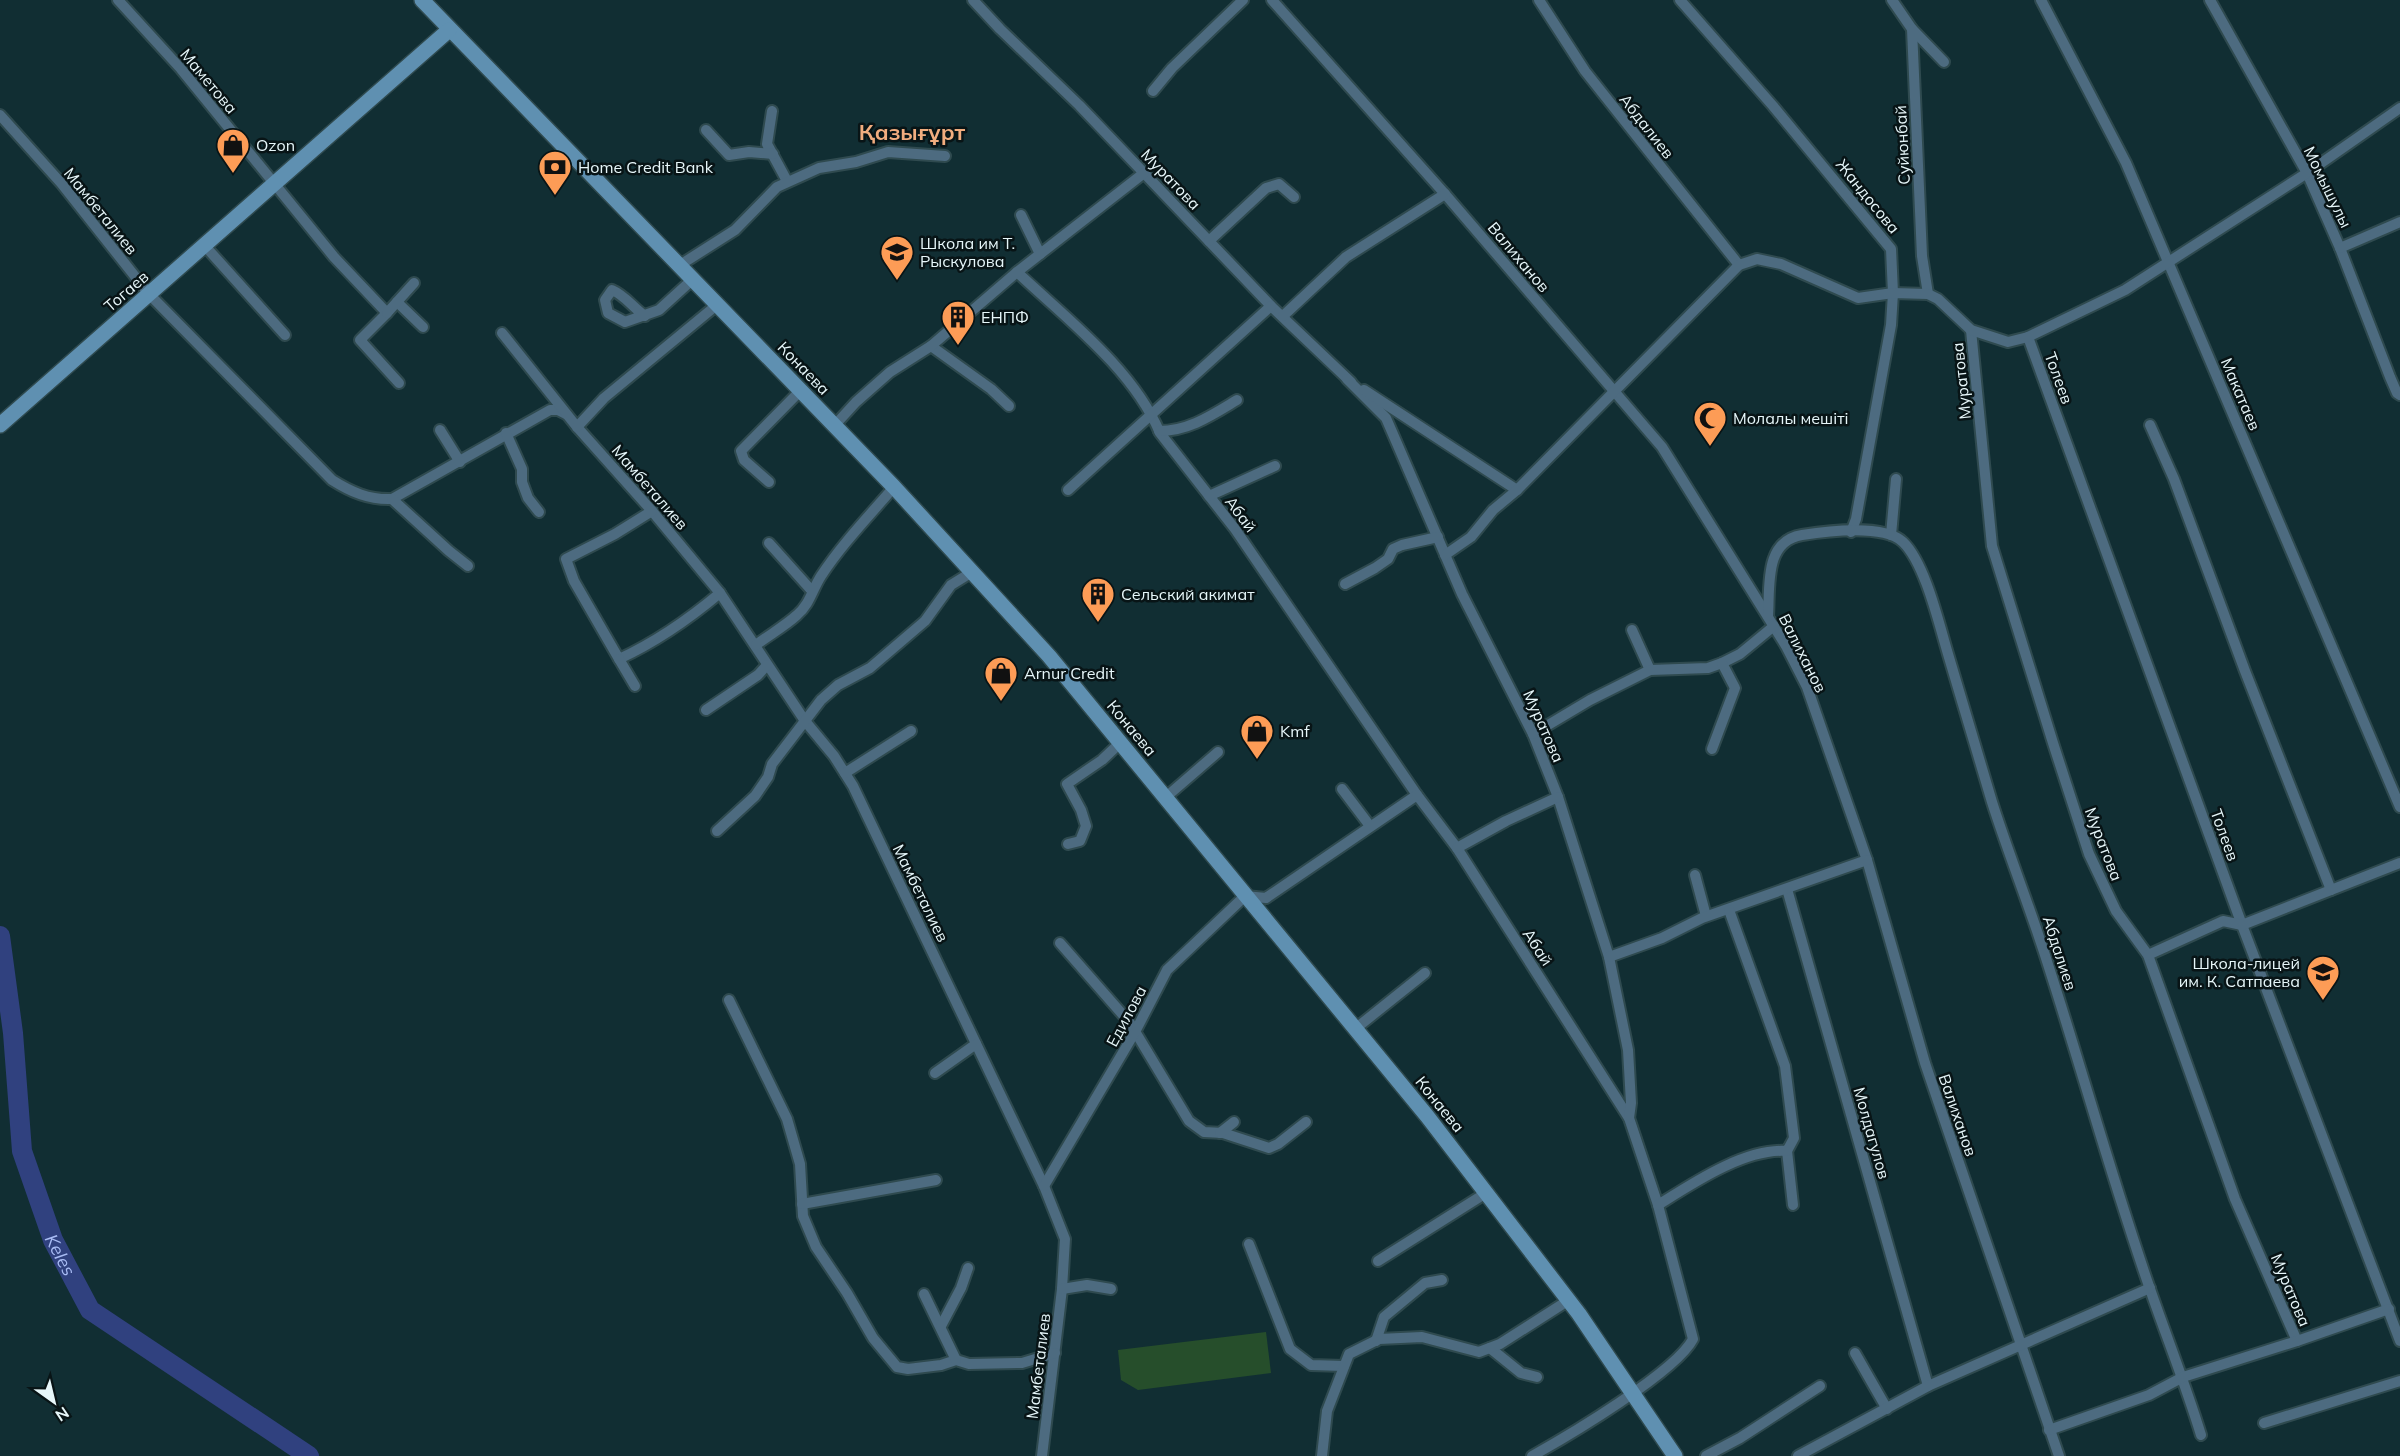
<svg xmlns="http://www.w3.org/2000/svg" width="2400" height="1456" font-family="Mulish,sans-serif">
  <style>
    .green { fill: #264e2b }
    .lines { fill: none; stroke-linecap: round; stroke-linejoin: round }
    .river { stroke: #30417f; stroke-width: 20 }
    .street-casing { stroke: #2f4a4f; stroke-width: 14 }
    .secondary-casing { stroke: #2f4a4f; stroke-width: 18 }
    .street { stroke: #4d6b80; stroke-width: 10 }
    .secondary { stroke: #5f90b1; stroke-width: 15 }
    .labels { text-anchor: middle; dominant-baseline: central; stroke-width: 5; stroke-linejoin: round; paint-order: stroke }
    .street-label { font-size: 16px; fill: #e7f7fa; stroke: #081416 }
    .poi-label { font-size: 16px; fill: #e7f7fa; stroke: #081416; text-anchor: start }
    .water-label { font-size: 18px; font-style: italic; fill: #a9bcf4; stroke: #081416 }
    .district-label { font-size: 22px; font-weight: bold; fill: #f1ad7f; stroke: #081416 }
  </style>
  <rect width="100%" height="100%" fill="#112e33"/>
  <path class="green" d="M1266,1332l5,41 -133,17 -17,-10 -3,-30z"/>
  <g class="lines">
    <path class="river" id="s1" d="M0,936l13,97 9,118 31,89 37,70 219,146"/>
    <defs>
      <g id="street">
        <path d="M118,0l63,69 153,188 53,56 -27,27 39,43"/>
        <path d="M973,0l27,29 79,76 192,201 80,76"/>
        <path d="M1272,0l173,194 217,253 124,199 21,41 60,173 58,203 134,393"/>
        <path d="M1539,0l46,71 154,194"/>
        <path d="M1680,0l93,106 118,143 2,44 -2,32 -35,194 -5,13"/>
        <path d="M1892,0l20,29 10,227 6,38"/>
        <path d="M2041,0l85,163 274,644"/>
        <path d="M2210,0l97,173 33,75 50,129 7,16 3,2"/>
        <path d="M1912,29l32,33"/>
        <path d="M1153,91l19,-23 71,-68"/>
        <path d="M772,111l-5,33 20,37"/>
        <path d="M0,115l61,68 88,111 183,186c19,12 37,20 60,19l158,-89h8l8,4"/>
        <path d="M706,130l23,25 20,-3 24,2"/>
        <path d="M1021,215l19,39"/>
        <path d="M1209,241l57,-53 13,-4 15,13"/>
        <path d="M205,246l80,89"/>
        <path d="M2340,248l60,-26"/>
        <path d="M680,265l55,-35 42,-43 42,-19 37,-6 32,-10 57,4"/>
        <path d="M1017,272c50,47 116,97 143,161l75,96 182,266 40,53 172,270 29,87 35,134c-17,33 -125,97 -161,117"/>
        <path d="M397,302l26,25"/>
        <path d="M387,313l27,-30"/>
        <path d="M645,316c-13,-9 -19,-20 -33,-26l-7,10 3,13 17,9 34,-12 34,-31"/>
        <path d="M1283,316l63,-59 99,-63"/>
        <path d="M1971,330l21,216 61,197 36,111 27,57 32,44 87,244 62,142"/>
        <path d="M502,333l75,94 75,84 68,82 85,128 29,35 19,30 191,400 21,53 -3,50 -20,167"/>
        <path d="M2028,337l214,588 158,416"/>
        <path d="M931,346l60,43 18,17"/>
        <path d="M1347,379l39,39 76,176 71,140 25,63 51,160 19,93 3,53 -2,15"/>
        <path d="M1364,390l153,100"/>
        <path d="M835,425l21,-23 34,-30 41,-26 86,-74 127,-99"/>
        <path d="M2150,425l24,54 71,192 86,219"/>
        <path d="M577,427l27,-29 114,-94"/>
        <path d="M440,430l20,32"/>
        <path d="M1159,431c30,0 53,-16 78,-31"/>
        <path d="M506,433l16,36v13l6,16 11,14"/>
        <path d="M769,482l-25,-22 -3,-9 60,-61"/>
        <path d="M1068,490l203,-184"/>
        <path d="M1209,496l66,-30"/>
        <path d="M392,499l57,52 19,15"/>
        <path d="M652,511l-37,23 -49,25 8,22 45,78c37,-17 70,-40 101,-66"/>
        <path d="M1891,535l5,-56"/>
        <path d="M769,543l43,48"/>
        <path d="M1445,555l26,-18 22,-27 24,-20 222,-225 18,-6 24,5 77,34 35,-5 35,1 10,5 33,31 37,12 20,-5 97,-47 182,-117 93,-65"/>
        <path d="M1345,584l30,-16 13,-9 5,-10 9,-4 36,-8"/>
        <path d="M1768,616c2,-30 -4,-75 34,-81 25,-4 82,-11 101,7 22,21 36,82 45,112 15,49 29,99 44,148 16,50 35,98 51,147 37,113 68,228 107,340 17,49 36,97 51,146"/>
        <path d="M1632,630l18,40"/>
        <path d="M756,645c13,-10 29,-19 41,-30 13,-11 15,-25 24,-39 21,-32 48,-60 73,-89"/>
        <path d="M619,659l16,27"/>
        <path d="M706,710l52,-35 9,-10"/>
        <path d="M1533,734l57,-34 60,-30 58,-2 14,-5 18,-9 34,-28"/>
        <path d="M1712,749l23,-61 -13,-25"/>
        <path d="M845,773l66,-42"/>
        <path d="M1342,789l28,37"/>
        <path d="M1166,797l52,-45"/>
        <path d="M717,831l38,-35 13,-19 4,-13 49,-64 17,-15 32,-17 55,-47 26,-36 21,-13"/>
        <path d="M1068,844l12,-3 6,-15 -5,-16 -14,-26 35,-24 19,-18"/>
        <path d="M1457,848l49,-27 52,-24"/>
        <path d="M1695,875l11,41"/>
        <path d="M1787,889l141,497"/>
        <path d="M1060,943l70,80 59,98 15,11 19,1 46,15 9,-4 28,-22"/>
        <path d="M2148,955l75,-34 19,4 158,-62"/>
        <path d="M1609,957l53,-19 40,-20 165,-58"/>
        <path d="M729,1000l58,119 13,45 3,52 13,31 31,46 26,45 24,29 11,2 33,-4 15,-5 13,4 53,-1 33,-10"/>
        <path d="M1355,1029l70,-56"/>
        <path d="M935,1073l41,-29"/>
        <path d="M1220,1133l14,-11"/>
        <path d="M1787,1151l6,54"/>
        <path d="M1044,1186l91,-154 32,-62 78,-74 21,2 151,-103"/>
        <path d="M802,1204l134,-24"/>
        <path d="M1658,1205c35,-22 87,-57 129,-54l7,-13 -9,-72 -56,-156"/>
        <path d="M1249,1244l41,105 21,16 33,1"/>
        <path d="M1378,1261l108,-68"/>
        <path d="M1062,1289l25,-4 24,4"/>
        <path d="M924,1294l32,66"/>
        <path d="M941,1326l20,-38 7,-20"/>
        <path d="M1376,1341l8,-24 41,-34 17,-3"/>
        <path d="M1490,1348l31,25 16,4"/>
        <path d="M1855,1353l32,56"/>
        <path d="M2264,1423l136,-42"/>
        <path d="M2049,1430l100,-35 34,-18 114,-36 92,-32"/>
        <path d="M1322,1456l5,-45 22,-57 30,-15 43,-2 57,15 21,-8 69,-44"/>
        <path d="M1706,1456l34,-18 80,-52"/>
        <path d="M1798,1456l130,-70 222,-98"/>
      </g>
      <g id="secondary">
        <path d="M422,0l472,487 155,169 378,460 152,198 96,142"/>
        <path d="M0,425l449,-395"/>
      </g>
    </defs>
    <use href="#street" class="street-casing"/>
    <use href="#secondary" class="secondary-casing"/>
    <use href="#street" class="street"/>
    <use href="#secondary" class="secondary"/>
  </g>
  <defs>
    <symbol id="shop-pin" viewBox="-11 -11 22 30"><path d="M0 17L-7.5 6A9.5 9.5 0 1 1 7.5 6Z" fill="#fd9c56" stroke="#081416"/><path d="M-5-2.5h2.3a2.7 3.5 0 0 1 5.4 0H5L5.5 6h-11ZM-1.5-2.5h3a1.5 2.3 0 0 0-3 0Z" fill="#111"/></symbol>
    <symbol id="bank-pin" viewBox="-11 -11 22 30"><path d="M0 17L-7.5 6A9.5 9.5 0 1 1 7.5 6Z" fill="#fd9c56" stroke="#081416"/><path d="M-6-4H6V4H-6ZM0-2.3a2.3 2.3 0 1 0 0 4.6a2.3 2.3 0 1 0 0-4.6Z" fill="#111"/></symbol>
    <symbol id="school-pin" viewBox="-11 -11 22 30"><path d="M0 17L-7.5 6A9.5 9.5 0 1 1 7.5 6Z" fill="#fd9c56" stroke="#081416"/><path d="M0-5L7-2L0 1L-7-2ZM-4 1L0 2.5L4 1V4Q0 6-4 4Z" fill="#111"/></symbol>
    <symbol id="building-pin" viewBox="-11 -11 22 30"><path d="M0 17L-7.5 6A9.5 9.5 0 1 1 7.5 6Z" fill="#fd9c56" stroke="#081416"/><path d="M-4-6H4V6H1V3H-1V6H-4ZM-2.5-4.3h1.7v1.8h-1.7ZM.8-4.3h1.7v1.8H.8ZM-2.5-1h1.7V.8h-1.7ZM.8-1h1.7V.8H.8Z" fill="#111"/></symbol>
    <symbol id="mosque-pin" viewBox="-11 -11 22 30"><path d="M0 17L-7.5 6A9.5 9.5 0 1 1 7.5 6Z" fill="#fd9c56" stroke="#081416"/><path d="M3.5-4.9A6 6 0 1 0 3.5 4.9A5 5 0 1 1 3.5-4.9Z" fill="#111"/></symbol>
  </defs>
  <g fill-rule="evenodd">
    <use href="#shop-pin" x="214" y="126" width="38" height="52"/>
    <use href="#bank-pin" x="536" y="148" width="38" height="52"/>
    <use href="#school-pin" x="878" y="233" width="38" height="52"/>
    <use href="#building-pin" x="939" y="298" width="38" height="52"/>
    <use href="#mosque-pin" x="1691" y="399" width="38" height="52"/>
    <use href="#building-pin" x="1079" y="575" width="38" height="52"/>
    <use href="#shop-pin" x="982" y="654" width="38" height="52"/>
    <use href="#shop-pin" x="1238" y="712" width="38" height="52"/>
    <use href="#school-pin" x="2304" y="953" width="38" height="52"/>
  </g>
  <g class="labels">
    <g class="street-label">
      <text transform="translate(209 81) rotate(50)">Маметова</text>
      <text transform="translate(1647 126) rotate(52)">Абдалиев</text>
      <text transform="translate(1902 145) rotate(-93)">Суйюнбай</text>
      <text transform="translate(1171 179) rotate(46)">Муратова</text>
      <text transform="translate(2328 187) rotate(64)">Момышулы</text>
      <text transform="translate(1868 196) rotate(51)">Жандосова</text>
      <text transform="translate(101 211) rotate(51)">Мамбеталиев</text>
      <text transform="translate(1519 257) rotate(50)">Валиханов</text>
      <text transform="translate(126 291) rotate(-41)">Тогаев</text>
      <text transform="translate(804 368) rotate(46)">Конаева</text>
      <text transform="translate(2059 378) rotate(70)">Толеев</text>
      <text transform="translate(1961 381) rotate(-96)">Муратова</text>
      <text transform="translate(2241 394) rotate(67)">Макатаев</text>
      <text transform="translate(650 487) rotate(49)">Мамбеталиев</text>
      <text transform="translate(1241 514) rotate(53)">Абай</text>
      <text transform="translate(1803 653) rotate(63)">Валиханов</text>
      <text transform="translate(1544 726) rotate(66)">Муратова</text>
      <text transform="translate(1132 728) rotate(50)">Конаева</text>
      <text transform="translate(2225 835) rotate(70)">Толеев</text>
      <text transform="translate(2104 844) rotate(69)">Муратова</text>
      <text transform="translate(921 893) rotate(64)">Мамбеталиев</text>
      <text transform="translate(1538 947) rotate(57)">Абай</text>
      <text transform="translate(2060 953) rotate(72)">Абдалиев</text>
      <text transform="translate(1126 1016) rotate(-62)">Едилова</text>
      <text transform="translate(1440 1104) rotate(51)">Конаева</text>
      <text transform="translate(1958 1115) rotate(71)">Валиханов</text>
      <text transform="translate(1872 1133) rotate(74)">Молдагулов</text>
      <text transform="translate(2291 1290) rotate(67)">Муратова</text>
      <text transform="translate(1038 1366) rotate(-83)">Мамбеталиев</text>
    </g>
    <g class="poi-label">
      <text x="256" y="145">Ozon</text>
      <text x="578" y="167">Home Credit Bank</text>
      <text x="920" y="243">Школа им Т.<tspan x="920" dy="18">Рыскулова</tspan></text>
      <text x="981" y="317">ЕНПФ</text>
      <text x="1733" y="418">Молалы мешіті</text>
      <text x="1121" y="594">Сельский акимат</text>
      <text x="1024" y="673">Arnur Credit</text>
      <text x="1280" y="731">Kmf</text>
      <text x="2300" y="963" text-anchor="end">Школа-лицей<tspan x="2300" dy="18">им. К. Сатпаева</tspan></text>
    </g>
    <g class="water-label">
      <text stroke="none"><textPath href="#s1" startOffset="327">Keles</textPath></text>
    </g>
    <g class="district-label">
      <text x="912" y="132">Қазығұрт</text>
    </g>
  </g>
  <g transform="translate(54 1402) rotate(146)" stroke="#081416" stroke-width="4.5" paint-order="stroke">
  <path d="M0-4.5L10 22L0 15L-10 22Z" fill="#e7f7fa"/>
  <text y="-9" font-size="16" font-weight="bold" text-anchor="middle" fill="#e7f7fa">N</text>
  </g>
</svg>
